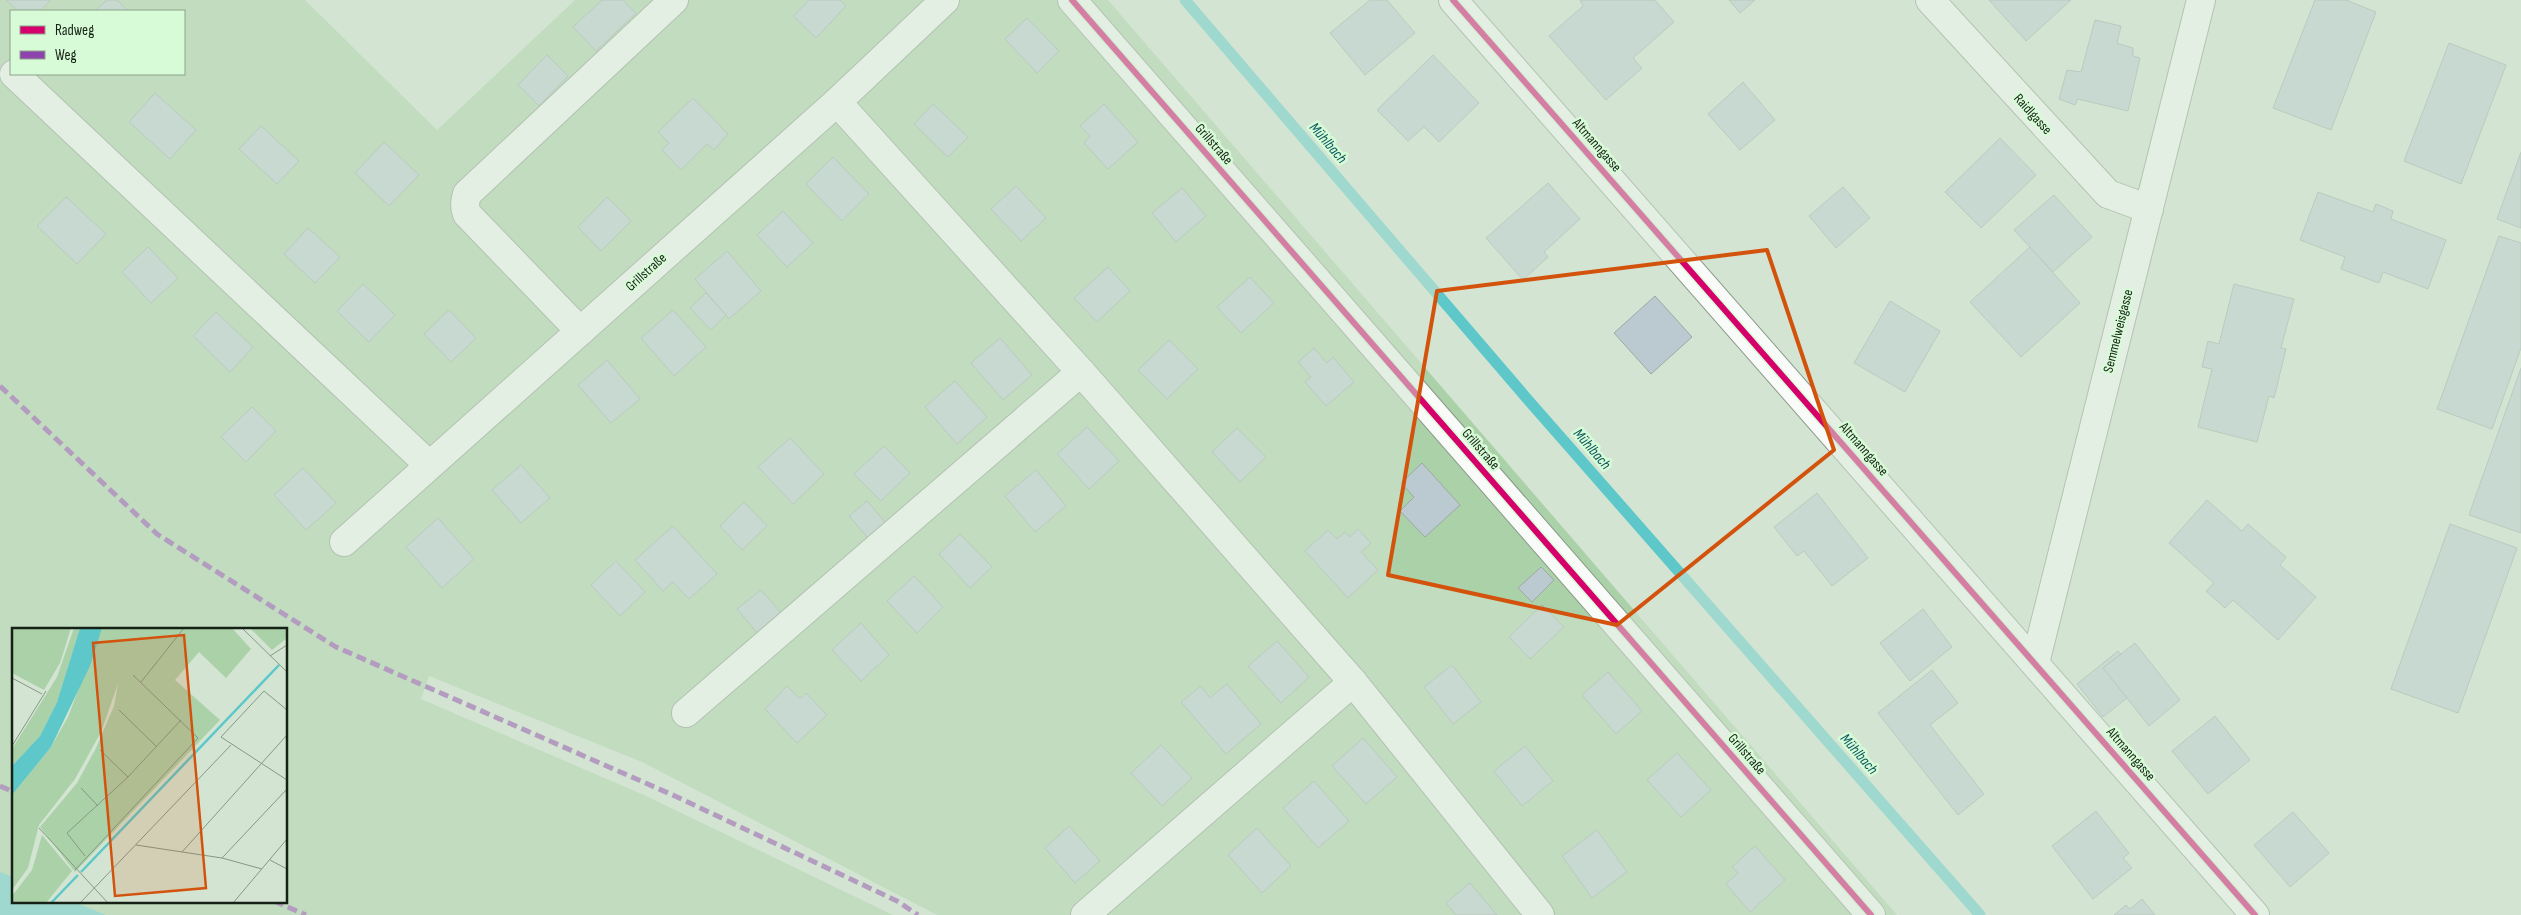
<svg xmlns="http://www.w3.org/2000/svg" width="2521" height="915" font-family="'Sofia Sans Condensed',sans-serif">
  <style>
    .green { fill: #abd1a9; fill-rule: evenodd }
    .water { fill: #5dc7ca }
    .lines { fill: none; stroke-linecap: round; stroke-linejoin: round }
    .stream { stroke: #5dc7ca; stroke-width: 11 }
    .building { fill: #bbcad0; stroke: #9da8a7 }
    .minor-casing { stroke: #8b998a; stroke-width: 30 }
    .minor { stroke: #f8fbf8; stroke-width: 28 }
    .quiet { stroke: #8e44ad; stroke-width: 5; stroke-dasharray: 10 5; stroke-linecap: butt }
    .cycleway-casing { stroke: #d8fbd7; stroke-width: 9 }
    .cycleway { stroke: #d6006c; stroke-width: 6 }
    .marked { fill: none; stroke: #d3530d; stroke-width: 4; stroke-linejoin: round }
    .labels { text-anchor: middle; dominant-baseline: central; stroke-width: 5; stroke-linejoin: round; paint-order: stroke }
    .street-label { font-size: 14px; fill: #142114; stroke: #d8fbd7 }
    .water-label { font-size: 15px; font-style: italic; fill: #0a5960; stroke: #d8fbd7 }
    .inset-river { fill: none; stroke: #5dc7ca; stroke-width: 2.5 }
    .inset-road { fill: none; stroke: #879786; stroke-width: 1 }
    .view { fill: #d3530d; fill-opacity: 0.15; stroke: #d3530d; stroke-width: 2.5 }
    .inset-edge { fill: none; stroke: #142114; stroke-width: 2.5 }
  </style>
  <rect width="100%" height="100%" fill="#d3e5d2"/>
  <path class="green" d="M0,0h305l132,130 138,-130h533l789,915h-960l-295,-153 -213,-86 -8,23 223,96 249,120h-787l-34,-14h214v-272h-272v248l-14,-5zM11,11h173v63h-173z"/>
  <path class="water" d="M0,872l14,5v24h58l34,14h-106z"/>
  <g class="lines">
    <path class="stream" d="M1185,0l344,401 451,514"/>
  </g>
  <g class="building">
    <path d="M6,0h45l-11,11h-22z"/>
    <path d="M107,0h10l11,11h-33z"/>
    <path d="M602,0h21l13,13 -40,38 -23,-24z"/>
    <path d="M809,0h31l6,6 -30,32 -23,-22z"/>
    <path d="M1370,0h17l28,33 -50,42 -35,-42z"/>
    <path d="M1580,0h75l19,22 -41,36 9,10 -36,32 -57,-64 34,-30z"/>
    <path d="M1729,0h26l-15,13z"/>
    <path d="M1989,0h82l-45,41z"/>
    <path d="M2315,0h31l30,12 -45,118 -58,-22z"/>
    <path d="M1027,18l32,33 -22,22 -32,-34z"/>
    <path d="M2095,20l26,6 -4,17 16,5v8l7,2 -12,53 -50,-12 -3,6 -16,-6 8,-29 14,2z"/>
    <path d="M2449,43l57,22 -45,119 -57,-23z"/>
    <path d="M547,55l21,21 -29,30 -21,-21z"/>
    <path d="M1433,55l46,48 -40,39 -15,-15 -16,14 -31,-31z"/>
    <path d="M1743,82l32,38 -35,30 -32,-36z"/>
    <path d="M155,93l41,37 -26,29 -41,-37z"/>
    <path d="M693,98l35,36 -14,16 -7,-6 -26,26 -19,-20 7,-7 -11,-11z"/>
    <path d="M933,104l35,33 -20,20 -34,-33z"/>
    <path d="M1104,104l34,38 -30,27 -24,-26 6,-7 -10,-10z"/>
    <path d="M261,126l38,35 -22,23 -38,-35z"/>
    <path d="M2000,138l36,37 -55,53 -36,-36z"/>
    <path d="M384,142l35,33 -30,31 -34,-33z"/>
    <path d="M2521,152v76l-24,-9z"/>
    <path d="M833,157l36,37 -27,27 -36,-37z"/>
    <path d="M1548,183l32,36 -36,33 4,5 -25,23 -37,-42z"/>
    <path d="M1016,186l30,32 -25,23 -30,-32z"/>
    <path d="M1843,187l27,31 -34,30 -27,-32z"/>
    <path d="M1182,188l24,28 -30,26 -24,-29z"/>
    <path d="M2318,192l55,20 3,-8 17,7 -2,8 55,21 -18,49 -45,-17 -4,11 -38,-14 4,-12 -45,-17z"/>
    <path d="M2054,195l38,42 -39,35 -39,-42z"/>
    <path d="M66,197l40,37 -29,30 -40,-38z"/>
    <path d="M607,197l24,24 -30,30 -23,-24z"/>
    <path d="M783,211l30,32 -26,24 -30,-32z"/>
    <path d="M308,228l32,29 -25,26 -31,-29z"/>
    <path d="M2499,236l22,7v105l-29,81 -55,-20z"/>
    <path d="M148,247l30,31 -27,25 -29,-31z"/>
    <path d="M2030,247l50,56 -59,54 -51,-55z"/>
    <path d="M727,251l34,40 -32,28 -34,-40z"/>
    <path d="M1108,267l22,24 -33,31 -23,-24z"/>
    <path d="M1250,277l24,26 -33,30 -24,-26z"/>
    <path d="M363,284l32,31 -26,27 -32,-31z"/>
    <path d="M2234,284l60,15 -13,49 5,1 -12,49 -5,-2 -12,46 -59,-15 14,-58 -10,-2 6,-26 11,3z"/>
    <path d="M706,293l20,22 -15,15 -21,-22z"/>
    <path d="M1655,296l37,41 -41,37 -37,-41z"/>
    <path d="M1890,301l50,30 -35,61 -51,-29z"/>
    <path d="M449,310l27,28 -25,24 -27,-28z"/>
    <path d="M673,310l33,37 -32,29 -33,-38z"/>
    <path d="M216,312l37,35 -23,25 -37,-36z"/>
    <path d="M1000,338l32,37 -29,25 -32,-37z"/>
    <path d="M1169,340l29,29 -31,30 -29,-29z"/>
    <path d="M1314,348l13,15 6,-6 21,25 -28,24 -21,-24 6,-5 -13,-15z"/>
    <path d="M607,360l33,39 -29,24 -33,-38z"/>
    <path d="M2521,368v165l-52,-18z"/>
    <path d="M955,381l32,36 -30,27 -32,-37z"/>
    <path d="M252,407l24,24 -30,31 -25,-25z"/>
    <path d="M1087,427l32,34 -30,28 -32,-35z"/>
    <path d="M1237,428l29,29 -26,25 -28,-30z"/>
    <path d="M790,438l34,36 -31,30 -35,-37z"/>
    <path d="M884,446l26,27 -29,28 -27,-27z"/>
    <path d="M1422,463l38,42 -35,32 -25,-26 14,-14 -13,-14z"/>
    <path d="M521,465l29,33 -29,25 -29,-33z"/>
    <path d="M303,468l33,35 -30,27 -32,-35z"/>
    <path d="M1036,470l30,36 -31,26 -30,-36z"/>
    <path d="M1817,493l51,65 -36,28 -28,-35 -7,5 -23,-29z"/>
    <path d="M2207,500l35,31 6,-7 38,33 -6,8 36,32 -38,43 -45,-40 -8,8 -19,-17 8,-8 -45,-40z"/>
    <path d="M867,501l18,21 -17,16 -19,-22z"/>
    <path d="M744,502l23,24 -25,24 -22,-24z"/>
    <path d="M438,518l36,41 -32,29 -36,-41z"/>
    <path d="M2450,524l67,24 -59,165 -67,-24z"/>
    <path d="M673,526l44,48 -28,25 -16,-17 -10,9 -28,-31z"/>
    <path d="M1358,529l13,14 -10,9 17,18 -30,28 -43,-47 23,-21 9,9 8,-7 5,5z"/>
    <path d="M960,534l32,33 -22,21 -31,-34z"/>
    <path d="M616,561l29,31 -25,24 -29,-31z"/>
    <path d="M1541,567l13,13 -22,22 -14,-14z"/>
    <path d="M914,576l29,31 -26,26 -30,-32z"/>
    <path d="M761,590l21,24 -24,20 -21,-25z"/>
    <path d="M1542,605l22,22 -34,32 -21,-22z"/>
    <path d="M1923,609l29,38 -42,34 -30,-38z"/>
    <path d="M861,623l28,32 -28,26 -29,-31z"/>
    <path d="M1277,641l32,36 -28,26 -33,-37z"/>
    <path d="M2135,643l45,57 -31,26 -46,-58z"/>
    <path d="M2118,651l3,3 -18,14 24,30 -24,19 -26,-33z"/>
    <path d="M1452,665l29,37 -28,22 -29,-37z"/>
    <path d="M1932,670l26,33 -28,22 54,69 -26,21 -80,-102z"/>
    <path d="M1608,672l34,39 -26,23 -34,-39z"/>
    <path d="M1227,684l34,40 -35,30 -45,-52 20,-16 9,12z"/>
    <path d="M787,686l13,13 6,-6 21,22 -30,28 -32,-34z"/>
    <path d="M2215,716l35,44 -42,34 -36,-43z"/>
    <path d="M1363,738l34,39 -31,27 -34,-38z"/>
    <path d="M1161,745l31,33 -30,28 -31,-33z"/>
    <path d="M1525,746l28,35 -31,25 -28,-35z"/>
    <path d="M1677,753l34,37 -30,27 -34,-37z"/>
    <path d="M1314,781l35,40 -31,27 -35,-40z"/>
    <path d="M2096,811l33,42 -6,5 9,10 -39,31 -41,-53z"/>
    <path d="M2293,812l36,41 -39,34 -36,-42z"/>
    <path d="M1069,826l31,35 -25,22 -30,-35z"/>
    <path d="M1257,828l34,38 -29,27 -34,-38z"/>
    <path d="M1597,830l30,42 -35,26 -30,-42z"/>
    <path d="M1755,846l30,34 -35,32 -24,-28 12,-11 -6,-6z"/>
    <path d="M1470,883l27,32h-41l-10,-12z"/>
    <path d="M2142,899l13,16h-41l12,-10 4,4z"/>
  </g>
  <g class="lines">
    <defs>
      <g id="minor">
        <path d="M1072,0l799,915"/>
        <path d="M1453,0l802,915"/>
        <path d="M1930,0l178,194 41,15"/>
        <path d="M14,74l415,391"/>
        <path d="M837,102l244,270 272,310 187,233"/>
        <path d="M580,331l-113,-117c-3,-8 -2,-12 0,-20l207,-194"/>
        <path d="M344,542l493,-440 108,-102"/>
        <path d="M2035,663l166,-663"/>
        <path d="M686,713l395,-341"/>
        <path d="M1085,915l268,-233"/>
      </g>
    </defs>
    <use href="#minor" class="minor-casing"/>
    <use href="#minor" class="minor"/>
    <g class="quiet">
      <path d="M0,386l157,148 179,113 339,149 222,105 21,14"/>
      <path d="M0,786l14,6"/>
      <path d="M274,901l32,14"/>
    </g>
    <defs>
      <g id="cycleway">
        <path d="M1072,0l799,915"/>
        <path d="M1453,0l802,915"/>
      </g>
    </defs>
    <use href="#cycleway" class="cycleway-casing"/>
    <use href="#cycleway" class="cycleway"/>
  </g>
  <path d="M0 0H2521V915H0ZM1767,250l67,200 -217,175 -229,-50 49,-284z" fill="#d3e5d2" fill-opacity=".55" fill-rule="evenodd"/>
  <path class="marked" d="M1767,250l67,200 -217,175 -229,-50 49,-284z"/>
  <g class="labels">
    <g class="street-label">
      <text transform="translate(2033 114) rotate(48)">Raidlgasse</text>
      <text transform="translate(1214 144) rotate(49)">Grillstraße</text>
      <text transform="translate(1597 145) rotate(49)">Altmanngasse</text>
      <text transform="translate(646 272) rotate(-42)">Grillstraße</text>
      <text transform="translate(2118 331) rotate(-76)">Semmelweisgasse</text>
      <text transform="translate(1481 449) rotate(49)">Grillstraße</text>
      <text transform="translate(1864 449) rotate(49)">Altmanngasse</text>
      <text transform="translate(1747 754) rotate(49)">Grillstraße</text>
      <text transform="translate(2131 754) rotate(49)">Altmanngasse</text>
    </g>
    <g class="water-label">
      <text transform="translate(1328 143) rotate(49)">Mühlbach</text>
      <text transform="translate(1592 449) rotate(49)">Mühlbach</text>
      <text transform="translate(1859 754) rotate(49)">Mühlbach</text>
    </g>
  </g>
  <g transform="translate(12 628)">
    <rect width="275" height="275" fill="#d3e5d2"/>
    <path d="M0,0h59l-11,35 -16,27 -32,-17zM62,0h6l-23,74 -17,34 -28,30v-17l45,-72zM90,0h130l19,21 -25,29 -27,-26 -24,28 45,40 -145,152 -35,-45 37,-44 19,-35 18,-42 4,-22 -17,48 -26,47 -36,46 -11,43 -16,22v-95l39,-48 17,-30zM238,0h37v10l-15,12zM30,207l30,36 -26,32h-34v-7l20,-26z" fill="#abd1a9"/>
    <path d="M68,0h22l-12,38 -39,81 -39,48v-29l28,-30 17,-34z" fill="#5dc7ca"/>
    <path class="inset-river" d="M69,244l198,-207M39,275l27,-28"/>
    <path class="inset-road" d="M230,0l45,44M258,28l17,-11M0,50l30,16M129,54l43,-54M107,82l38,37M275,82l-23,-19 -43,46 66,43M0,118l34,-55M88,122l28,27M69,160l17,18M27,200l69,75M124,217l86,13 40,11M170,224l105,-117M73,228l-18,-23 61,-56 53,-57M210,230l65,-69M258,232l17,9M63,242l123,-132 -65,-63M68,275l151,-158M221,275l54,-64"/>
    <path class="view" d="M172,7l22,253 -91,8 -22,-253z"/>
    <rect width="275" height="275" class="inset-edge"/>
  </g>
  <rect x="10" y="10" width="175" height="65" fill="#d8fbd7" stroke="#8aa489"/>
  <rect x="20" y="26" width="25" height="8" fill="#d6006c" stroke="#8aa489"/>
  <text x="55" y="35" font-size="15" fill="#142114">Radweg</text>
  <rect x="20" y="51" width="25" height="8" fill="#8e44ad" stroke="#8aa489"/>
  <text x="55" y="60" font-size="15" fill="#142114">Weg</text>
</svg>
